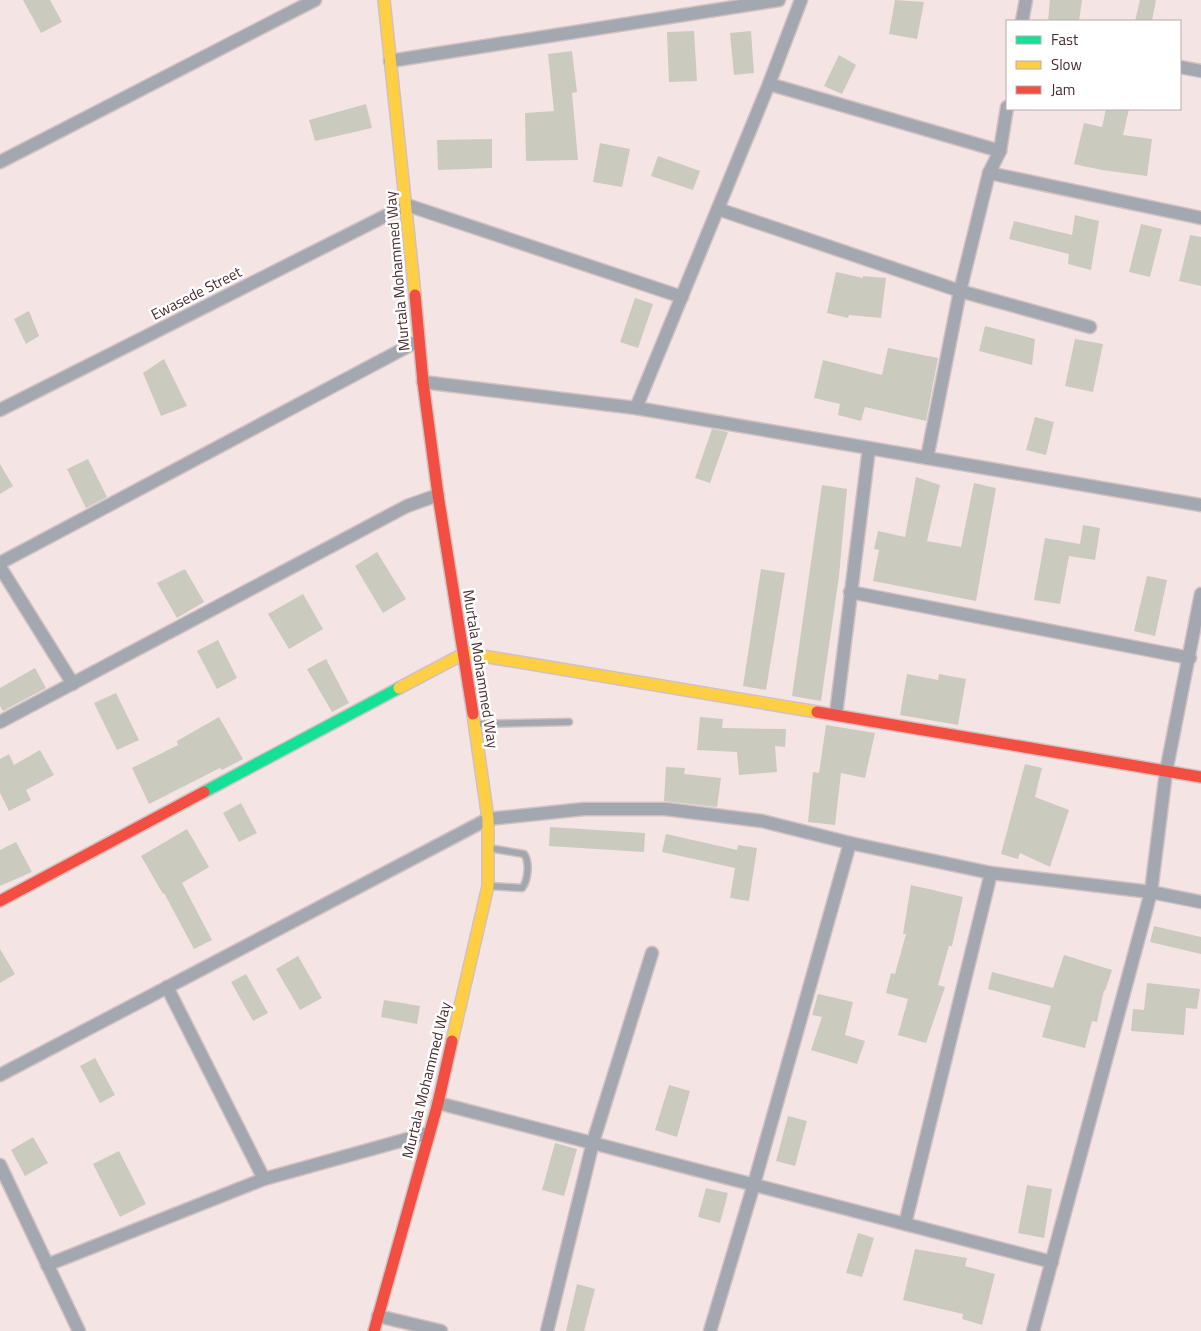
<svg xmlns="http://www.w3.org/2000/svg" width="1201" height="1331" font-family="'Titillium Web',sans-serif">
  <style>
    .building { fill: #cbcabf }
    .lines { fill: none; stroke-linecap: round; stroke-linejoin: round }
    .lane-casing { stroke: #d1c1c1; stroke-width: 9 }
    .street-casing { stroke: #d1c1c1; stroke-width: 15 }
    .fast-casing { stroke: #d1c1c1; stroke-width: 14 }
    .slow-casing { stroke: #d1c1c1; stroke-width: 14 }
    .jam-casing { stroke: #d1c1c1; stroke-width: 14 }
    .lane { stroke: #a3a7b0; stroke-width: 6 }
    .street { stroke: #a3a7b0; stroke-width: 12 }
    .fast { stroke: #16e098; stroke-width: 11 }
    .slow { stroke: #ffcf43; stroke-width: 11 }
    .jam { stroke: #f24e42; stroke-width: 11 }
    .labels { text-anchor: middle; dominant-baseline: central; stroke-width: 5; stroke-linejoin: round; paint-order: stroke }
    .street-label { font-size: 15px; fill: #4a2c2f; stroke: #fff }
  </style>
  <rect width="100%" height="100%" fill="#f5e4e4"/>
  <g class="building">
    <path d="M23,0h27l12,22 -21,11z"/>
    <path d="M895,0l29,2 -7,37 -28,-5z"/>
    <path d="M1050,0h32l-3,21h-31z"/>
    <path d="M1140,0h16l-4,21h-17z"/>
    <path d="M694,31l3,50 -28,1 -2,-50z"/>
    <path d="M751,31l3,42 -20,2 -4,-42z"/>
    <path d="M572,51l5,41 -5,1 6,67 -52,1 -1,-48 29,-2 -6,-57z"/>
    <path d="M839,55l17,10 -14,29 -18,-8z"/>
    <path d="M366,104l6,24 -57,13 -6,-21z"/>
    <path d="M1106,109h23l-6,26 29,4 -5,37 -45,-6 -28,-6 10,-41 18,4z"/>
    <path d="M492,139v29l-54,2 -1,-30z"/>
    <path d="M600,143l30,6 -8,38 -29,-5z"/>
    <path d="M658,156l42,15 -7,19 -42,-14z"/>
    <path d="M1075,215l24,6 -8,49 -23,-6 1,-10 -60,-15 5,-18 58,14z"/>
    <path d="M1141,224l21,5 -12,48 -21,-5z"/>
    <path d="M1190,235l11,2v49l-22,-5z"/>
    <path d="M836,272l27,6v-2l23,2 -5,40 -32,-3 -1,3 -21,-5z"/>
    <path d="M635,298l18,6 -15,44 -18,-6z"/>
    <path d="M29,311l10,25 -13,8 -12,-25z"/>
    <path d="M985,326l50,13 -3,26 -53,-14z"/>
    <path d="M1075,339l28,5 -10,48 -28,-6z"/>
    <path d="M888,348l50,10 -12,63 -61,-14 -4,14 -23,-6 2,-11 -26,-6 9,-38 59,15z"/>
    <path d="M164,359l23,47 -26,10 -18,-43z"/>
    <path d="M1035,417l19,5 -8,33 -20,-5z"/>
    <path d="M712,429l16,3 -18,51 -15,-5z"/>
    <path d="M88,459l19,38 -21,11 -19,-39z"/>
    <path d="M0,464l13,22 -13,8z"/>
    <path d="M916,477l24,8 -13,56 34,6 13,-64 22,5 -20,113 -103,-20 6,-31 -5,-1 4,-18 27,6z"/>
    <path d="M822,485l25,4 -8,87 -18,125 -29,-5z"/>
    <path d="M1083,525l17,3 -5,32 -26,-4 -9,48 -26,-4 11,-62 35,6z"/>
    <path d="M377,552l29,47 -23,14 -28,-47z"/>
    <path d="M185,569l19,33 -27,16 -20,-35z"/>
    <path d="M761,569l24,4 -19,117 -23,-4z"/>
    <path d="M1147,576l20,4 -12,56 -21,-5z"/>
    <path d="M303,594l20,35 -34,20 -21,-35z"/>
    <path d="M218,640l19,38 -20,11 -20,-38z"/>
    <path d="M326,659l23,44 -17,9 -25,-43z"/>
    <path d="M35,668l11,20 -43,23 -3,-5v-18z"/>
    <path d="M907,674l31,6 1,-6 27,5 -8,46 -58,-10z"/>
    <path d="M116,693l23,47 -22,10 -23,-47z"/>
    <path d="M219,717l24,42 -21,11 -2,-2 -71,36 -17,-36 46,-23 -1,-4z"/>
    <path d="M700,717l23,2 -1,9 64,1 -1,18 -10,-1 2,26 -38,3 -2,-23 -40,-2z"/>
    <path d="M826,725l49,8 -10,45 -24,-5 -6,52 -27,-3 5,-50 6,1z"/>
    <path d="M40,750l14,25 -28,15 5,10 -22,11 -9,-18v-34l9,-5 5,11z"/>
    <path d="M1025,764l17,4 -7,29 34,13 -19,57 -30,-14 -2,6 -17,-5z"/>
    <path d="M666,767l19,1 -1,6 37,4 -4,29 -53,-6z"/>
    <path d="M241,803l16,30 -18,9 -16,-29z"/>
    <path d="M550,827l95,6 -1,19 -95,-6z"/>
    <path d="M187,829l22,38 -27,16 30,57 -18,9 -30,-56 -1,1 -22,-38z"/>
    <path d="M666,834l71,16 1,-5 19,3 -8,53 -19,-3 5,-30 -73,-16z"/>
    <path d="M16,842l16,30 -32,14v-36z"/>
    <path d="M911,885l52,12 -11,49h-3l-11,39 7,2 -19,56 -28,-8 10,-36 -22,-6 5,-20 4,1 11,-40h-3z"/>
    <path d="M1154,926l47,11v17l-51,-12z"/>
    <path d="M0,949l15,25 -15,9z"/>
    <path d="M1064,955l48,15 -7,21 -1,-1 -7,32 -5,-1 -7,27 -43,-11 9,-31 -63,-17 4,-17 61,16z"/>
    <path d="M298,956l24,42 -22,12 -24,-41z"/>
    <path d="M246,974l22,39 -15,8 -22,-39z"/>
    <path d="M1147,983l53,6 -3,20 -11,-1 -2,27 -53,-4 2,-22 11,1z"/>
    <path d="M818,994l35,8 -8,33 20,6 -8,23 -46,-14 11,-33 -10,-2z"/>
    <path d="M384,1000l36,6 -3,18 -36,-7z"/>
    <path d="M95,1058l20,37 -15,8 -20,-37z"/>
    <path d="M669,1085l21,6 -13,46 -22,-7z"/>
    <path d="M788,1116l19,5 -12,45 -19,-5z"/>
    <path d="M33,1137l15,26 -23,13 -14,-26z"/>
    <path d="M555,1143l22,6 -13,47 -22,-6z"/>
    <path d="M119,1151l27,53 -26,13 -27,-53z"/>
    <path d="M1027,1185l25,4 -8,49 -26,-5z"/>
    <path d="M706,1188l22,5 -8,30 -22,-6z"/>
    <path d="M858,1233l16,5 -12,39 -16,-4z"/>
    <path d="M915,1249l52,9 -2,8 30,8 -13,51 -20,-6 1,-5 -60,-14z"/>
    <path d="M577,1284l18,5 -11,42h-18z"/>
  </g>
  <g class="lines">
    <defs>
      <g id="lane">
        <path d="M476,724l93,-2"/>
        <path d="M489,848l35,6c6,8 4,27 -2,34l-32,-2"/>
      </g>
      <g id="street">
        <path d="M1022,21l4,-21"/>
        <path d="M390,61l389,-61"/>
        <path d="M1180,67l21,4"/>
        <path d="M769,84l231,67"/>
        <path d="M0,162l315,-162"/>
        <path d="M989,173l212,45"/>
        <path d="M718,209l242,82 130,36"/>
        <path d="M423,382l213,26 565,97"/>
        <path d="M636,408l133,-324 32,-84"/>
        <path d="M0,410l407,-205 275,92"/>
        <path d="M927,458l33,-167 29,-118 11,-22 7,-44"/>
        <path d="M0,563l418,-222"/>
        <path d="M0,567l73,117"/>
        <path d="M850,592l340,66"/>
        <path d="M836,714l33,-266"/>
        <path d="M0,722l407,-216 31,-11"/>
        <path d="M167,987l97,192"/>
        <path d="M0,1075l488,-256 96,-10h81l97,12 88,22 141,30 160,19 50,10"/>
        <path d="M438,1103l614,159"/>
        <path d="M0,1165l79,166"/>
        <path d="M905,1224l86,-351"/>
        <path d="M47,1265l217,-86 165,-46"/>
        <path d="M378,1316l63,15"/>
        <path d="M547,1331l46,-189 59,-189"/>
        <path d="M710,1331l44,-147 96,-341"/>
        <path d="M1033,1331l118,-439 15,-120 35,-178"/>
      </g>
      <path id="fast" d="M204,792l195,-104"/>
      <g id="slow">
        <path d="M384,0l31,295"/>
        <path d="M399,688l66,-35 352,59"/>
        <path d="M452,1041l36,-155v-67l-15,-105"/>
      </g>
      <g id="jam">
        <path d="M415,295l8,87 15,113 35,219"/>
        <path d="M817,712l384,65"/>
        <path d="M0,901l204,-109"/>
        <path d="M374,1331l64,-228 14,-62"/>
      </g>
    </defs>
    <use href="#lane" class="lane-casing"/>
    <use href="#street" class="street-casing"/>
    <use href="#fast" class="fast-casing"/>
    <use href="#slow" class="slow-casing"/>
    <use href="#jam" class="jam-casing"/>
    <use href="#lane" class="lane"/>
    <use href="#street" class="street"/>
    <use href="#fast" class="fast"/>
    <use href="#slow" class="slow"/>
    <use href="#jam" class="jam"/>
  </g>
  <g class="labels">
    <g class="street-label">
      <text transform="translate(397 271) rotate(-95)">Murtala Mohammed Way</text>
      <text transform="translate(196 293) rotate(-27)">Ewasede Street</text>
      <text transform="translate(481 669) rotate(81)">Murtala Mohammed Way</text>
      <text transform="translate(426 1080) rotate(-76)">Murtala Mohammed Way</text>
    </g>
  </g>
  <rect x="1006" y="20" width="175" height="90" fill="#ffffff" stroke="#b7abac"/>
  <rect x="1016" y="36" width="25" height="8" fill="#16e098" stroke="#b7abac"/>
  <text x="1051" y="45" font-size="15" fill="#4a2c2f">Fast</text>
  <rect x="1016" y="61" width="25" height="8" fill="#ffcf43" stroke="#b7abac"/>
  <text x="1051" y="70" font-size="15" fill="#4a2c2f">Slow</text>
  <rect x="1016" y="86" width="25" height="8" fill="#f24e42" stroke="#b7abac"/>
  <text x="1051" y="95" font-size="15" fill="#4a2c2f">Jam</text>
</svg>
